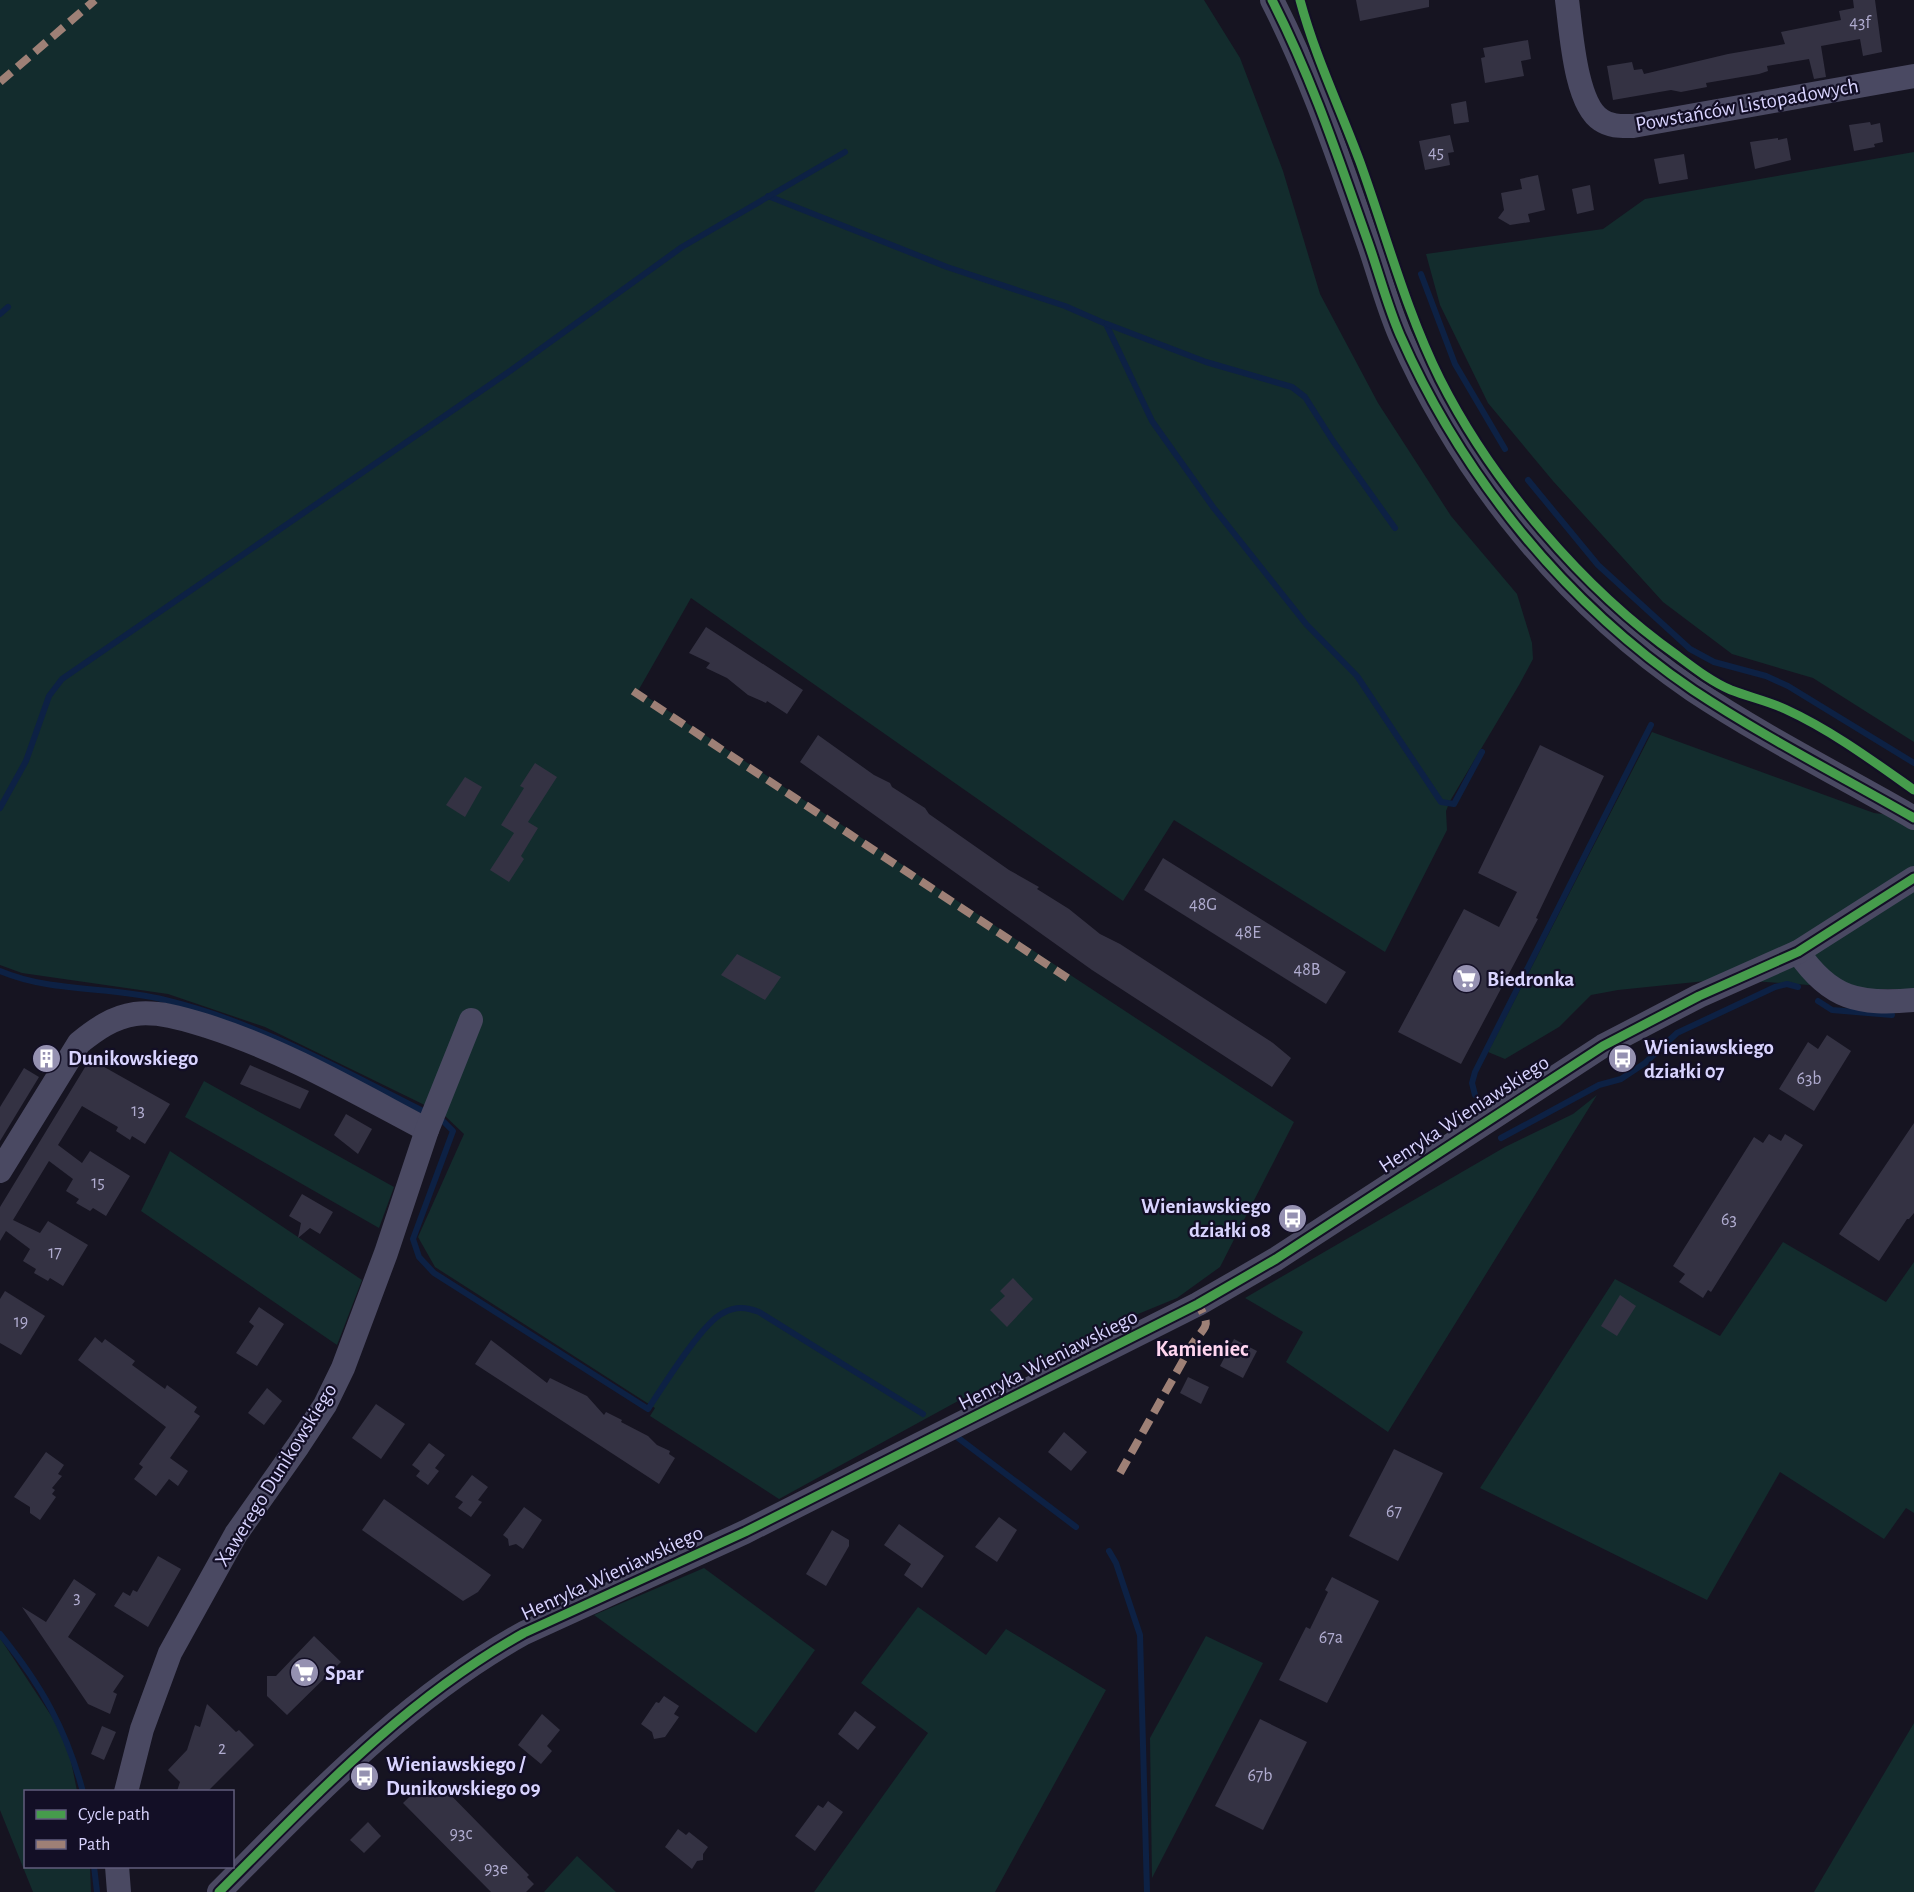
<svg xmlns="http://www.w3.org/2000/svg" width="1914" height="1892" font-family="'Alegreya Sans',sans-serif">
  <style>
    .green { fill: #132c2d }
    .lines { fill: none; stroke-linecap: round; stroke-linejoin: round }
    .stream { stroke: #0d2144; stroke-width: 6 }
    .building { fill: #343243 }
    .minor { stroke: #4a4962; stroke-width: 24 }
    .quiet { stroke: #9e8076; stroke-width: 8; stroke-dasharray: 15 8; stroke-linecap: butt }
    .cycleway-casing { stroke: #130f26; stroke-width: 13 }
    .cycleway { stroke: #469c4c; stroke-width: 9 }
    .labels { text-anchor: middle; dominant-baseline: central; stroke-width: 4.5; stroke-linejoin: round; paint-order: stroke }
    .number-label { font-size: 18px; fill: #b0acd0 }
    .street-label { font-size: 21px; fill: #d9d4ff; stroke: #130f26 }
    .poi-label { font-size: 21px; font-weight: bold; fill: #d9d4ff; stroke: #130f26; text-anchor: start }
    .neighbourhood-label { font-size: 22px; font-weight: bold; fill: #ffd6f0; stroke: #130f26 }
  </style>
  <rect width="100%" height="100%" fill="#161421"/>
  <g class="green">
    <path d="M0,0h1204l36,58 43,113 37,123 58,109 73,113 66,78 15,49 1,16 -14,26 -69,116 -4,10 1,19 -62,122 -211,-132 -51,81 -432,-303 -53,93 656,431 -74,145 -43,31 -56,23 -152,74 -190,104 -129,-83 5,-8 -220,-141 -17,-30 46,-103 -21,-20 -178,-87 -97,-33 -146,-21 -22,-8z"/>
    <path d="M1914,152v590l-101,-64 -81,-24 -69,-52 -110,-121 -65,-78 -48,-98 -14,-51 177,-25 42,-30z"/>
    <path d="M1652,732l222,81 40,5v171h-50l-139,-10 -107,11 -27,5 -32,32 -54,32 -17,-7z"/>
    <path d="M204,1081l190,106 -15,41 -194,-111z"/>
    <path d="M1597,1095l-209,337 -102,-70 17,-30 -58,-34 260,-151 68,-33z"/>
    <path d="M170,1151l192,129 -25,65 -196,-134z"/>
    <path d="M1783,1242l103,60 28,-40v251l-8,-5 -22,31 -104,-67 -73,128 -227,-112 135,-209 105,57z"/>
    <path d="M704,1568l111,82 -59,83 -162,-118z"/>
    <path d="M918,1607l68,48 20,-26 100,61 -111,202h-181l114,-159 -67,-50z"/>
    <path d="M1206,1636l57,27 -111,215 -2,-140z"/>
    <path d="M0,1638l56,85 14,33 7,35 -51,1v74l64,1 1,25h-58l-33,-82z"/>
    <path d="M1914,1723v169h-100z"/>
    <path d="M577,1856l39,36h-72z"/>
  </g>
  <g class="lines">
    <g class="stream">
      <path d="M768,196l179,71 118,39 41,18 46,97 61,86 93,117 51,52 84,126 13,2 28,-52"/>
      <path d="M1421,274l34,90 50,85"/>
      <path d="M0,314l8,-7"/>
      <path d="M1107,324l99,38 86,25 13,10 28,44 62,87"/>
      <path d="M1528,480l70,85 92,84 24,13 52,14 22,10 126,77"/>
      <path d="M0,808l26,-47 23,-65 13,-17 448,-308 172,-124 163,-95"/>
      <path d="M0,971c52,22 111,15 165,29 92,22 174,69 258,111"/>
      <path d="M1818,1001l14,9 60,5"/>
      <path d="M1475,1095l-3,-12 3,-11 176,-347"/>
      <path d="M444,1122l9,9 -40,108 6,18 15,16 214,136c14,-21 54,-86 75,-96 13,-7 23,-6 36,-1l164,102"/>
      <path d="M1501,1138l98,-53 22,-6 24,-16 32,-30 98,-46 12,-3 11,3"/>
      <path d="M953,1434l123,93"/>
      <path d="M1109,1551l7,12 24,72 7,257"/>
      <path d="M0,1634c41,51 66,94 83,158"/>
      <path d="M94,1866l3,26"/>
    </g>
  </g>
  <g class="building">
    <path d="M1356,0h73v7l-69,14z"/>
    <path d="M1853,0h22l7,52 -19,4 -3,-17 -39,7 5,31 -12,2 -5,-20 -42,7 1,5 -9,3 -53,9 1,4 -26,5 -10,-2 -58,10 -6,-34 25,-4 2,8 8,-1 2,5 84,-20 57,-10 -4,-12 60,-12 -2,-9 15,-3z"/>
    <path d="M1528,40l3,19 -10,2 3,15 -39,7 -4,-25 4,-1 -2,-9z"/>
    <path d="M1466,101l3,21 -15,2 -3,-20z"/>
    <path d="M1870,122l1,3 9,-2 3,19 -9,2 1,3 -21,4 -5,-26z"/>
    <path d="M1450,135l4,17 -6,1 2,12 -25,5 -6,-29z"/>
    <path d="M1778,138v2l9,-2 4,22 -36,9 -5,-27z"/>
    <path d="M1684,154l4,25 -29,5 -5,-25z"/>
    <path d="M1538,175l7,35 -17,4 2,8 -20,3 -12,-7 6,-8 -3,-17 21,-4 -2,-10z"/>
    <path d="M1590,185l4,25 -17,4 -5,-25z"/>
    <path d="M706,627l97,63 -16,24 -20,-13 -1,2 -18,-8 -21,-17 -21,-10 4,-5 -21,-10z"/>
    <path d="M818,735l56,40 16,8 2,4 33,21 4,6 80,56 30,17 -2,2 32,20 31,25 20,10 153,99 18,15 -19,29 -180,-117 -292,-208z"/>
    <path d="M1540,745l64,31 -68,142 2,1 -77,145 -63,-32 66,-123 35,18 18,-35 -39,-19z"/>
    <path d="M535,763l22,14 -29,45 10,6 -17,28 3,3 -15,23 -19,-12 24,-37 -13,-8 23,-37 -4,-2z"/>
    <path d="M465,777l17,10 -17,30 -19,-12z"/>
    <path d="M1163,858l183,114 -20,32 -182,-114z"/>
    <path d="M737,954l44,23 -16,23 -44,-25z"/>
    <path d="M1827,1035l24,16 -37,60 -35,-22 29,-47 10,7z"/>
    <path d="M90,1059l80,45 -25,40 -13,-8 -2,4 -14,-9 2,-4 -36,-21 -24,39 24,18 8,-12 40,25 -24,40 -13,-8 -3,3 -14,-8 3,-4 -13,-8 7,-12 -24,-18 -36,59 27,13 8,-12 40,24 -25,41 -13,-8 -2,3 -14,-8 2,-4 -13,-8 7,-12 -24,-18 -6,10v-34z"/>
    <path d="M250,1065l59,26 -9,18 -60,-25z"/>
    <path d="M24,1068l15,9 -39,64v-34z"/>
    <path d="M346,1114l26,15 -14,25 -24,-19z"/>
    <path d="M1914,1123v90l-5,6h-2l-28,42 -40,-27z"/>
    <path d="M1769,1134l12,7 4,-7 18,11 -92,147 -3,-2 -5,8 -24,-16 6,-8 -12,-8 81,-129 9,6z"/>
    <path d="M302,1194l31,18 -13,22 -10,-6 -12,10 3,-15 -12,-7z"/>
    <path d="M1013,1278l20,21 -26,28 -17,-17 15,-14 -5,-5z"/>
    <path d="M5,1291l40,25 -24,39 -21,-12v-44z"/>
    <path d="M1620,1295l16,11 -19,30 -16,-10z"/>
    <path d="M259,1307l25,17 -27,42 -21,-13 18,-27 -5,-4z"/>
    <path d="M95,1337l7,6 3,-4 30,22 -3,4 33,24 2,-4 30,22 -3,5 6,4 -30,42 18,13 -10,15 -9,-7 -13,17 -22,-17 9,-12 -4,-3 27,-37 -88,-67z"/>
    <path d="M1234,1339l23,12 -14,27 -23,-12z"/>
    <path d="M491,1340l56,43 3,-5 37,18 17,19 2,-3 16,8 -1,2 27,14 9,9 13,6 -1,3 6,4 -16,26 -184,-120z"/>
    <path d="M1188,1377l21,10 -8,17 -21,-11z"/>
    <path d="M267,1388l15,13 -18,24 -16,-12z"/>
    <path d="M376,1404l29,20 -24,35 -29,-21z"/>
    <path d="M1064,1432l23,20 -16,19 -23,-19z"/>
    <path d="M429,1443l16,12 -10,13 4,3 -11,14 -12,-9 4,-5 -8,-6z"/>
    <path d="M1394,1449l49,24 -45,88 -49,-25z"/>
    <path d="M46,1452l18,13 -6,9 4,2 -10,12 3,2 -3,4 4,3 -16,23 -10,-7v-6l-16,-10z"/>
    <path d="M472,1475l16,12 -10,13 4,2 -11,15 -13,-9 5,-6 -8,-5z"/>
    <path d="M384,1499l107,76 -13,17 -15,9 -101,-71z"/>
    <path d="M524,1507l18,13 -19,29 -7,-5 -7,2 -1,-7 -5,-4z"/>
    <path d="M999,1517l18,13 -20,32 -22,-15z"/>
    <path d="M899,1524l45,32 -22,32 -18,-13 7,-11 -27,-19z"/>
    <path d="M832,1530l17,10v6l-23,40 -20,-12z"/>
    <path d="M158,1556l23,13 -33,58 -34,-21 9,-14 7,4 3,-6 4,2z"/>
    <path d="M1332,1577l47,24 -52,102 -48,-23 27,-53 4,2 18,-37 -3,-2z"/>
    <path d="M74,1579l22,15 -28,43 56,39 -11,16 4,2 -7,20 -22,-10 -66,-97 24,15z"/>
    <path d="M314,1636l27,26 -54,53 -20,-19v-20h9z"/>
    <path d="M664,1696l15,10 -5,8 5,3 -14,20 -11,2 -2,-7 -11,-8 15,-22 3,1z"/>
    <path d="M207,1704l29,28 3,-2 15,15 -46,46h-31l3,-9 -12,-12 19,-20 8,-25 5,2z"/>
    <path d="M855,1711l21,16 -18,23 -20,-16z"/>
    <path d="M542,1714l18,16 -13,16 5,5 -11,13 -23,-19z"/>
    <path d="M1260,1719l47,23 -44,88 -48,-24z"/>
    <path d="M102,1726l14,6 -12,28 -13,-6z"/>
    <path d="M429,1778l7,7 2,-3 91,93 -2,2 7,7 -8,8h-35l-88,-89z"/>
    <path d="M828,1801l15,11 -28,39 -20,-15 23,-31 5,3z"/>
    <path d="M368,1822l13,14 -17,17 -14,-13z"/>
    <path d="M678,1829l8,6 3,-3 19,15 -5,7v6l-6,1 -5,8 -27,-22z"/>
  </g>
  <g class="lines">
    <g class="minor">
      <path d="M1272,0c40,78 67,160 96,242 11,31 19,63 32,93 62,141 165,268 293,355 71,47 148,86 221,128"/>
      <path d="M1567,0c4,29 8,104 34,120 10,7 21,6 32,6l281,-50"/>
      <path d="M1798,952c32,47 61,53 116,48"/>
      <path d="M0,1171l79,-128c16,-13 34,-26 56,-29 24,-3 49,5 72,12 78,25 148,66 220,104"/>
      <path d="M126,1792l16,-63 28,-76 66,-119 62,-88 27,-41 18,-37 43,-115 41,-123 44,-110"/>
      <path d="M117,1866l2,26"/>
      <path d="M219,1892c95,-95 186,-193 305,-259l221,-101 453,-228 78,-45 327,-213 96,-50 99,-44 116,-74"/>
    </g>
    <g class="quiet">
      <path d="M0,82l95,-82"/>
      <path d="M633,691l439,290"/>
      <path d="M1120,1473l73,-130c14,-19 18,-16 5,-39"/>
    </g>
    <defs>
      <g id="cycleway">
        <path d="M1272,0c40,78 67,160 96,242 11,31 19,63 32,93 62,141 165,268 293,355 71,47 148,86 221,128"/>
        <path d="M1300,0c15,56 40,108 60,162 26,72 46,149 80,217 52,103 143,210 238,277 16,12 34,26 53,34 18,7 37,11 54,19 46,21 88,52 129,81"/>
        <path d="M219,1892c95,-95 186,-193 305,-259l221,-101 453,-228 78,-45 327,-213 96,-50 99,-44 116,-74"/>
      </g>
    </defs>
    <use href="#cycleway" class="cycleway-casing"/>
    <use href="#cycleway" class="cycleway"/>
  </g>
  <defs>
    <symbol id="supermarket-disc" viewBox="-11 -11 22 22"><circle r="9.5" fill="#9591b1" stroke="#130f26"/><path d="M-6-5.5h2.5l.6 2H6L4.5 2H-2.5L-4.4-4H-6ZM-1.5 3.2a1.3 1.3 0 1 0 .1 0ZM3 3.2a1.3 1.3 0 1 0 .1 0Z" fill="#fff"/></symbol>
    <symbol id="building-disc" viewBox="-11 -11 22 22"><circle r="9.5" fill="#9591b1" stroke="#130f26"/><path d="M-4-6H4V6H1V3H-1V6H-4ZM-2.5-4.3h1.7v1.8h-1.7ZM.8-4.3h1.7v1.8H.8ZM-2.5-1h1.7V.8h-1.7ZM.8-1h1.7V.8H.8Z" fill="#fff"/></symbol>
    <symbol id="bus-disc" viewBox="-11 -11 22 22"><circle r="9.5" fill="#9591b1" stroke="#130f26"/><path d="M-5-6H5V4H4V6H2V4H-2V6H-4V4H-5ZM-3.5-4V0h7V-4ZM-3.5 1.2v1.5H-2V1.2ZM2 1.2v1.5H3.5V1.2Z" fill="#fff"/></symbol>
  </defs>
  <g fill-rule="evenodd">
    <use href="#supermarket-disc" x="1450" y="962" width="33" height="33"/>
    <use href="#building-disc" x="30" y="1042" width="33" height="33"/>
    <use href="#bus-disc" x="1606" y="1042" width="33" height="33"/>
    <use href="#bus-disc" x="1276" y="1202" width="33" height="33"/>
    <use href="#supermarket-disc" x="288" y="1656" width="33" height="33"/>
    <use href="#bus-disc" x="348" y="1760" width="33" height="33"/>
  </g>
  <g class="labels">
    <g class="number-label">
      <text x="1860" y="23">43f</text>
      <text x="1436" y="153">45</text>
      <text x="1203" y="905">48G</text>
      <text x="1248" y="933">48E</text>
      <text x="1307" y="970">48B</text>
      <text x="1809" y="1079">63b</text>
      <text x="138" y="1111">13</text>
      <text x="98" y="1183">15</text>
      <text x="1729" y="1220">63</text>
      <text x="55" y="1253">17</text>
      <text x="21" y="1322">19</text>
      <text x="1394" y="1512">67</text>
      <text x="77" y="1598">3</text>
      <text x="1331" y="1638">67a</text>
      <text x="222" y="1749">2</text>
      <text x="1260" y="1776">67b</text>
      <text x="461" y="1834">93c</text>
      <text x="496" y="1869">93e</text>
    </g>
    <g class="street-label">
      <text transform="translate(1747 105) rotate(-10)">Powstańców Listopadowych</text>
      <text transform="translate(1464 1114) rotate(-33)">Henryka Wieniawskiego</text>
      <text transform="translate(1048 1360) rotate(-27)">Henryka Wieniawskiego</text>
      <text transform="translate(276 1475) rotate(-58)">Xawerego Dunikowskiego</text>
      <text transform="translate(612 1573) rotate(-25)">Henryka Wieniawskiego</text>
    </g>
    <g class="poi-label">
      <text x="1487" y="979">Biedronka</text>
      <text x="1644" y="1047">Wieniawskiego<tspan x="1644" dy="24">działki 07</tspan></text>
      <text x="68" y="1058">Dunikowskiego</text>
      <text x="1271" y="1206" text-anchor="end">Wieniawskiego<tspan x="1271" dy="24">działki 08</tspan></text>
      <text x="325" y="1673">Spar</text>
      <text x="386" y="1764">Wieniawskiego /<tspan x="386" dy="24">Dunikowskiego 09</tspan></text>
    </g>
    <g class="neighbourhood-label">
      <text x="1202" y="1349">Kamieniec</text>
    </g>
  </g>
  <rect x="24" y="1790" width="210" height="78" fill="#130f26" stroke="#625e7d" stroke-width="1.5"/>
  <rect x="36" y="1810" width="30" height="9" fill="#469c4c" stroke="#625e7d" stroke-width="1.5"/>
  <text x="78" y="1820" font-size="18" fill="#d9d4ff">Cycle path</text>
  <rect x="36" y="1840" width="30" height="9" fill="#9e8076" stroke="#625e7d" stroke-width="1.5"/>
  <text x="78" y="1850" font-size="18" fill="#d9d4ff">Path</text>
</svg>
